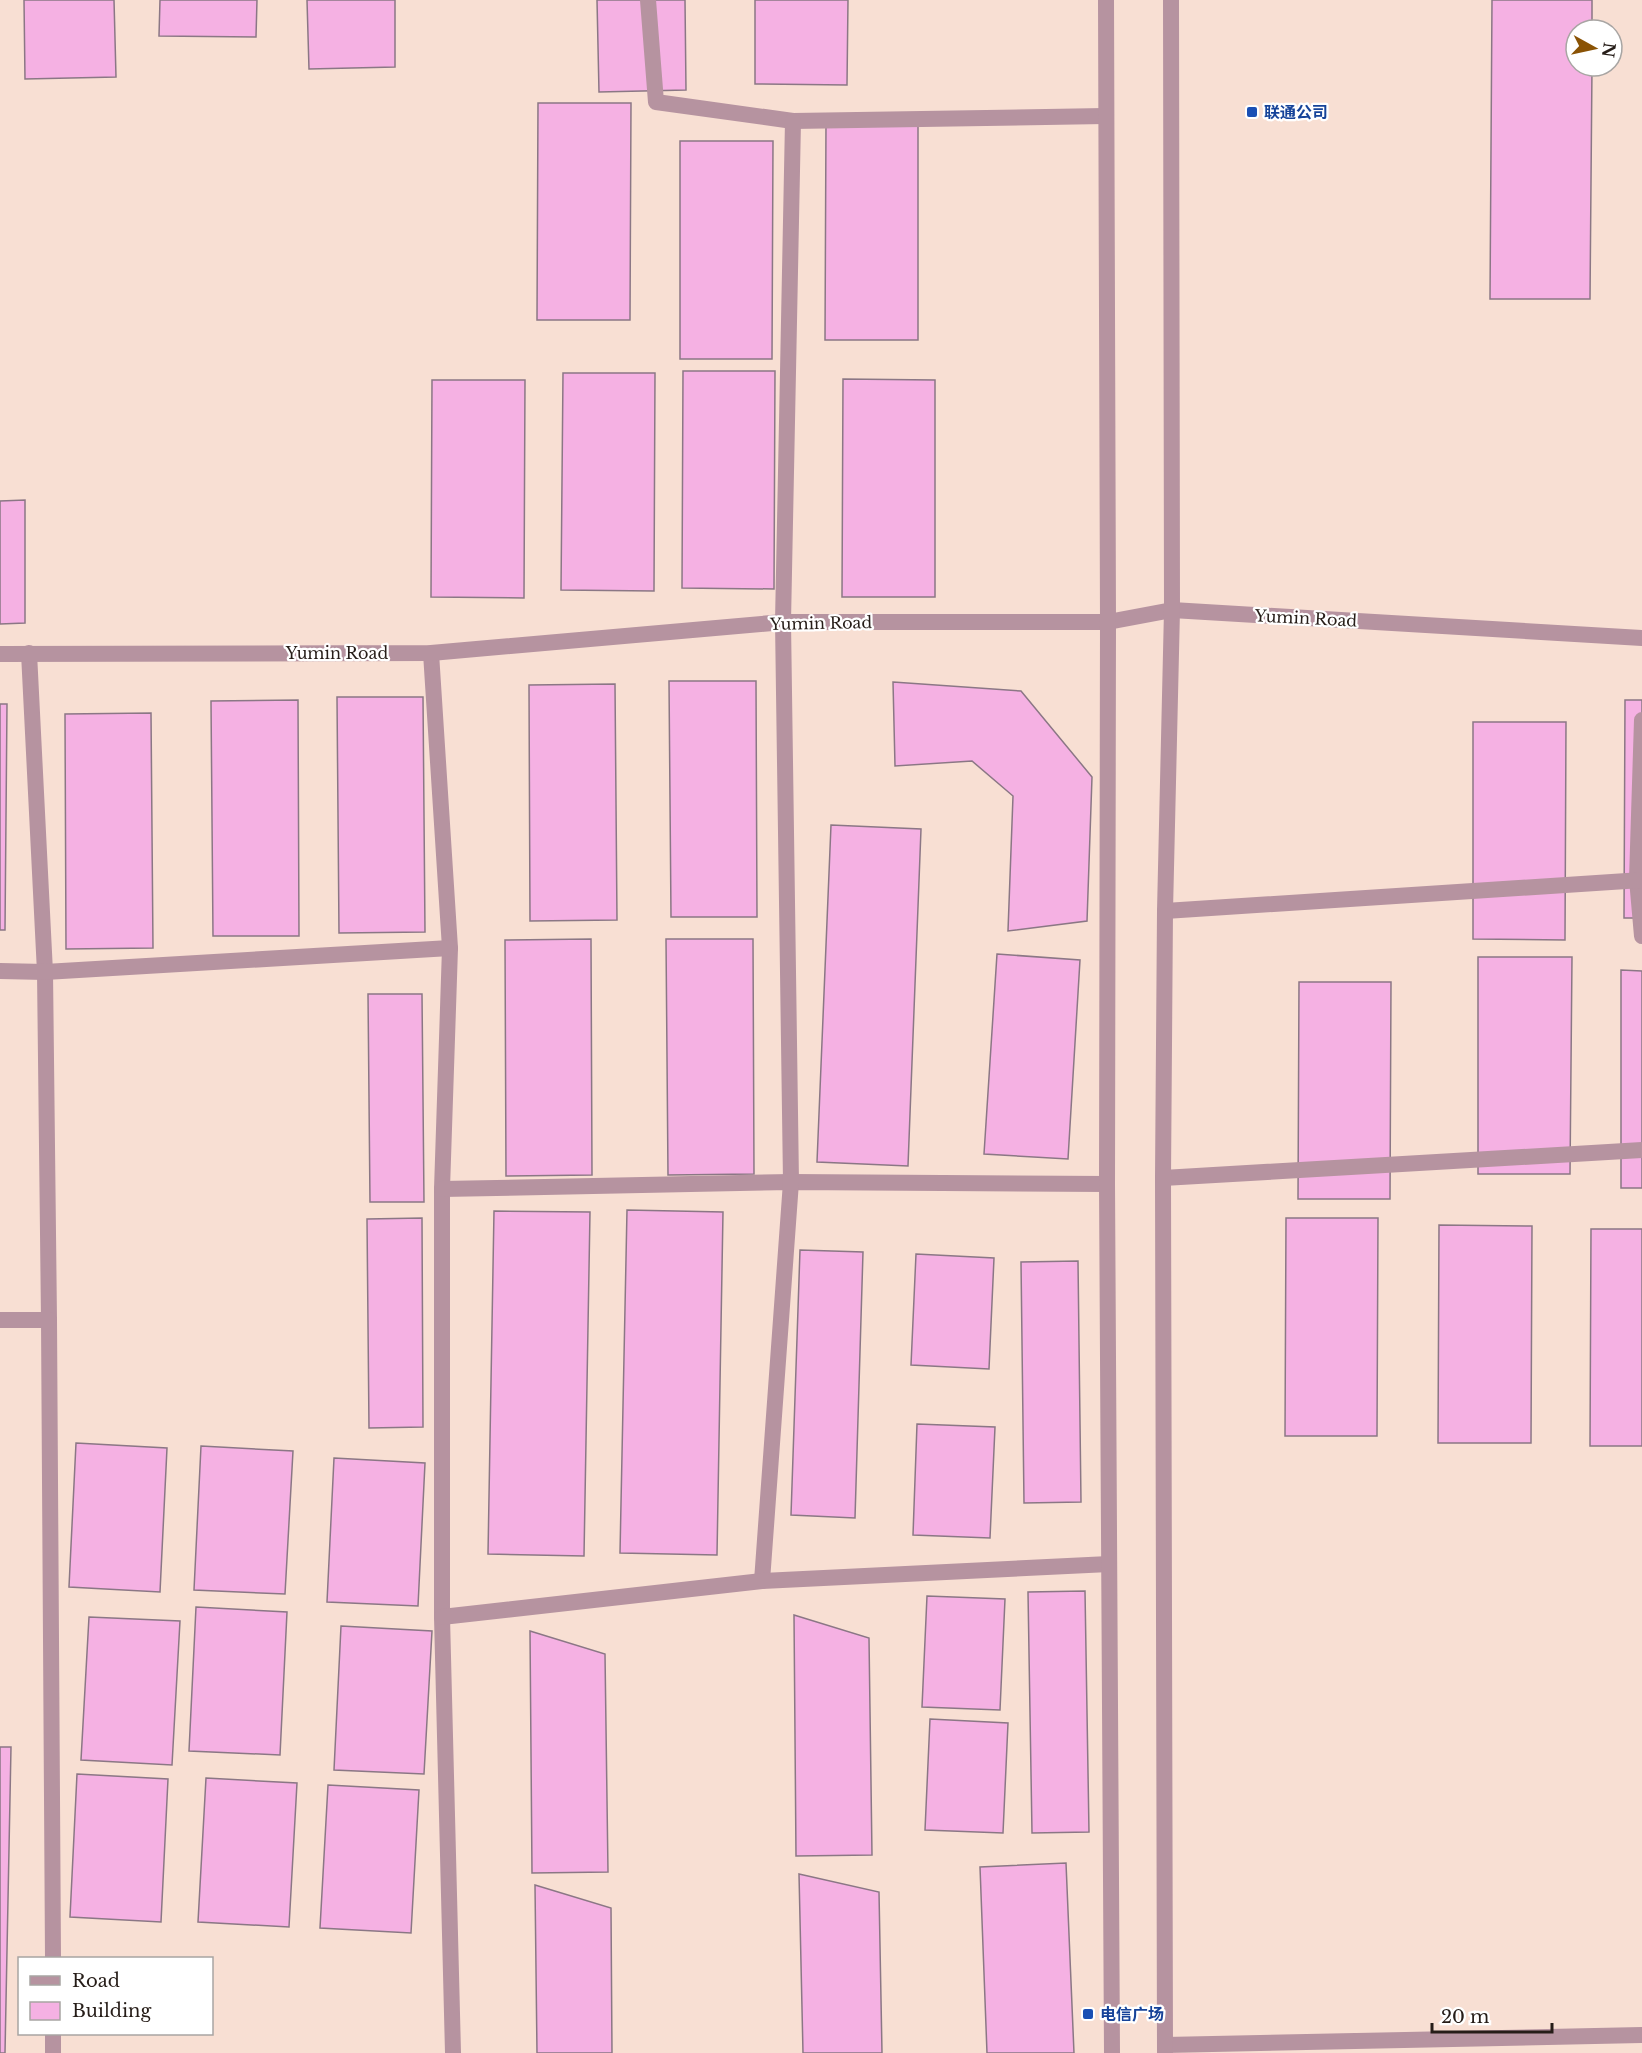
<svg xmlns="http://www.w3.org/2000/svg" width="1642" height="2053" font-family="'Libre Baskerville','Noto Sans SC',serif">
  <style>
    .building { fill: #f5b1e3; stroke: #8b7785; stroke-width: 1.5 }
    .lines { fill: none; stroke-linecap: round; stroke-linejoin: round }
    .minor { stroke: #b693a0; stroke-width: 16 }
    .tertiary { stroke: #b693a0; stroke-width: 16 }
    .transit-dot { fill: #1a4fb4; stroke: #fff; stroke-width: 2 }
    .labels { text-anchor: middle; dominant-baseline: central; stroke-width: 4.5; stroke-linejoin: round; paint-order: stroke }
    .transit-label { font-size: 16px; font-weight: bold; fill: #164399; stroke: #fff; text-anchor: start }
    .street-label { font-size: 16px; fill: #261d18; stroke: #fff }
  </style>
  <rect width="100%" height="100%" fill="#f8dfd3"/>
  <g class="building">
    <path d="M24,0h90l2,77 -91,2z"/>
    <path d="M160,0h97l-1,37 -97,-1z"/>
    <path d="M307,0h88v67l-86,2z"/>
    <path d="M597,0h88l1,90 -87,2z"/>
    <path d="M755,0h93l-1,85 -92,-1z"/>
    <path d="M1492,0h100v30h-16v36h16l-2,233h-100z"/>
    <path d="M538,103h93l-1,217h-93z"/>
    <path d="M826,122h92v218h-93z"/>
    <path d="M680,141h93l-1,218h-92z"/>
    <path d="M683,371h92l-1,218 -92,-1z"/>
    <path d="M563,373h92l-1,218 -93,-1z"/>
    <path d="M843,379l92,1v217h-93z"/>
    <path d="M432,380h93l-1,218 -93,-1z"/>
    <path d="M25,500v123l-25,1v-123z"/>
    <path d="M669,681h87l1,236h-86z"/>
    <path d="M893,682l128,9 71,86 -5,144 -79,10 5,-135 -41,-35 -77,5z"/>
    <path d="M615,684l2,236 -87,1 -1,-236z"/>
    <path d="M337,697h86l2,235 -86,1z"/>
    <path d="M298,700l1,236h-86l-2,-235z"/>
    <path d="M1625,700h17v218h-18z"/>
    <path d="M0,704h7l-2,226h-5z"/>
    <path d="M151,713l2,235 -87,1 -1,-235z"/>
    <path d="M1473,722h93l-1,218 -92,-1z"/>
    <path d="M831,825l90,4 -13,337 -91,-4z"/>
    <path d="M591,939l1,236 -86,1 -1,-236z"/>
    <path d="M666,939h87l1,235 -86,1z"/>
    <path d="M997,954l83,6 -12,199 -84,-5z"/>
    <path d="M1478,957h94l-2,217h-92z"/>
    <path d="M1621,970l21,1v217h-21z"/>
    <path d="M1299,982h92l-1,217h-92z"/>
    <path d="M368,994h54l2,208h-54z"/>
    <path d="M627,1210l96,2 -6,343 -97,-2z"/>
    <path d="M494,1211l96,1 -6,344 -96,-2z"/>
    <path d="M422,1218l1,209 -54,1 -2,-209z"/>
    <path d="M1286,1218h92l-1,218h-92z"/>
    <path d="M1439,1225l93,1 -1,217h-93z"/>
    <path d="M1591,1229h51v217h-52z"/>
    <path d="M800,1250l63,2 -8,266 -64,-3z"/>
    <path d="M916,1254l78,4 -5,111 -78,-4z"/>
    <path d="M1078,1261l3,241 -57,1 -3,-241z"/>
    <path d="M917,1424l78,3 -5,111 -77,-3z"/>
    <path d="M76,1443l91,5 -7,144 -91,-5z"/>
    <path d="M201,1446l92,5 -8,143 -91,-4z"/>
    <path d="M334,1458l91,5 -7,143 -91,-4z"/>
    <path d="M1085,1591l4,241 -57,1 -4,-241z"/>
    <path d="M927,1596l78,3 -5,111 -78,-3z"/>
    <path d="M196,1607l91,5 -7,143 -91,-4z"/>
    <path d="M794,1615l75,23 3,217 -76,1z"/>
    <path d="M89,1617l91,4 -8,144 -91,-5z"/>
    <path d="M341,1626l91,5 -8,143 -90,-4z"/>
    <path d="M530,1631l75,23 3,218 -76,1z"/>
    <path d="M930,1719l78,4 -5,110 -78,-3z"/>
    <path d="M0,1747h11l-6,306h-5z"/>
    <path d="M77,1774l91,5 -7,143 -91,-5z"/>
    <path d="M206,1778l91,5 -8,144 -91,-5z"/>
    <path d="M328,1785l91,5 -8,143 -91,-5z"/>
    <path d="M1066,1863l8,190h-87l-7,-186z"/>
    <path d="M799,1874l80,18 3,161h-79z"/>
    <path d="M535,1885l76,23 1,145h-75z"/>
  </g>
  <g class="lines">
    <g class="minor">
      <path d="M648,0l8,102 137,19 312,-5"/>
      <path d="M29,653l16,319 4,348 4,638"/>
      <path d="M431,653l19,295 -8,241v428l11,436"/>
      <path d="M0,654l431,-1 352,-31h325l64,-12 470,28"/>
      <path d="M1642,720l-5,159 5,57"/>
      <path d="M1165,911l477,-31"/>
      <path d="M0,971l45,1 405,-24"/>
      <path d="M1163,1178l479,-28"/>
      <path d="M442,1189l349,-7 316,2"/>
      <path d="M0,1320h49"/>
      <path d="M762,1581l29,-399 -8,-560 10,-501"/>
      <path d="M442,1617l320,-36 347,-17"/>
      <path d="M53,2034v19"/>
      <path d="M1165,2045l477,-10"/>
    </g>
    <g class="tertiary">
      <path d="M1106,0l2,622 -1,562 5,869"/>
      <path d="M1165,2053l-2,-875 2,-267 7,-301 -1,-610"/>
    </g>
  </g>
  <g class="transit-dot">
    <rect x="1246" y="106" width="12" height="12" rx="3"/>
    <rect x="1082" y="2008" width="12" height="12" rx="3"/>
  </g>
  <g class="labels">
    <g class="transit-label">
      <text x="1264" y="112">联通公司</text>
      <text x="1100" y="2014">电信广场</text>
    </g>
    <g class="street-label">
      <text transform="translate(1306 618) rotate(3)">Yumin Road</text>
      <text transform="translate(821 623) rotate(-1)">Yumin Road</text>
      <text x="337" y="653">Yumin Road</text>
    </g>
  </g>
  <rect x="18" y="1957" width="195" height="78" fill="#ffffff" stroke="#a8a5a3" stroke-width="1.5"/>
  <rect x="30" y="1976" width="30" height="9" fill="#b693a0" stroke="#a8a5a3" stroke-width="1.5"/>
  <text x="72" y="1987" font-size="18" fill="#261d18">Road</text>
  <rect x="30" y="2002" width="30" height="18" fill="#f5b1e3" stroke="#a8a5a3" stroke-width="1.5"/>
  <text x="72" y="2017" font-size="18" fill="#261d18">Building</text>
  <g transform="translate(1594 48) rotate(98)"><circle r="28" fill="#ffffff" stroke="#a8a5a3" stroke-width="1.5"/>
  <path d="M0-4.5L10 22L0 15L-10 22Z" fill="#8a5305"/>
  <text y="-9" font-size="16" font-weight="bold" text-anchor="middle" fill="#261d18">N</text>
  </g>
  <path d="M1432 2023v9h120v-9" fill="none" stroke="#261d18" stroke-width="3"/>
  <text x="1441" y="2023" font-size="18" fill="#261d18" stroke="#ffffff" stroke-width="4.5" paint-order="stroke">20 m</text>
</svg>
